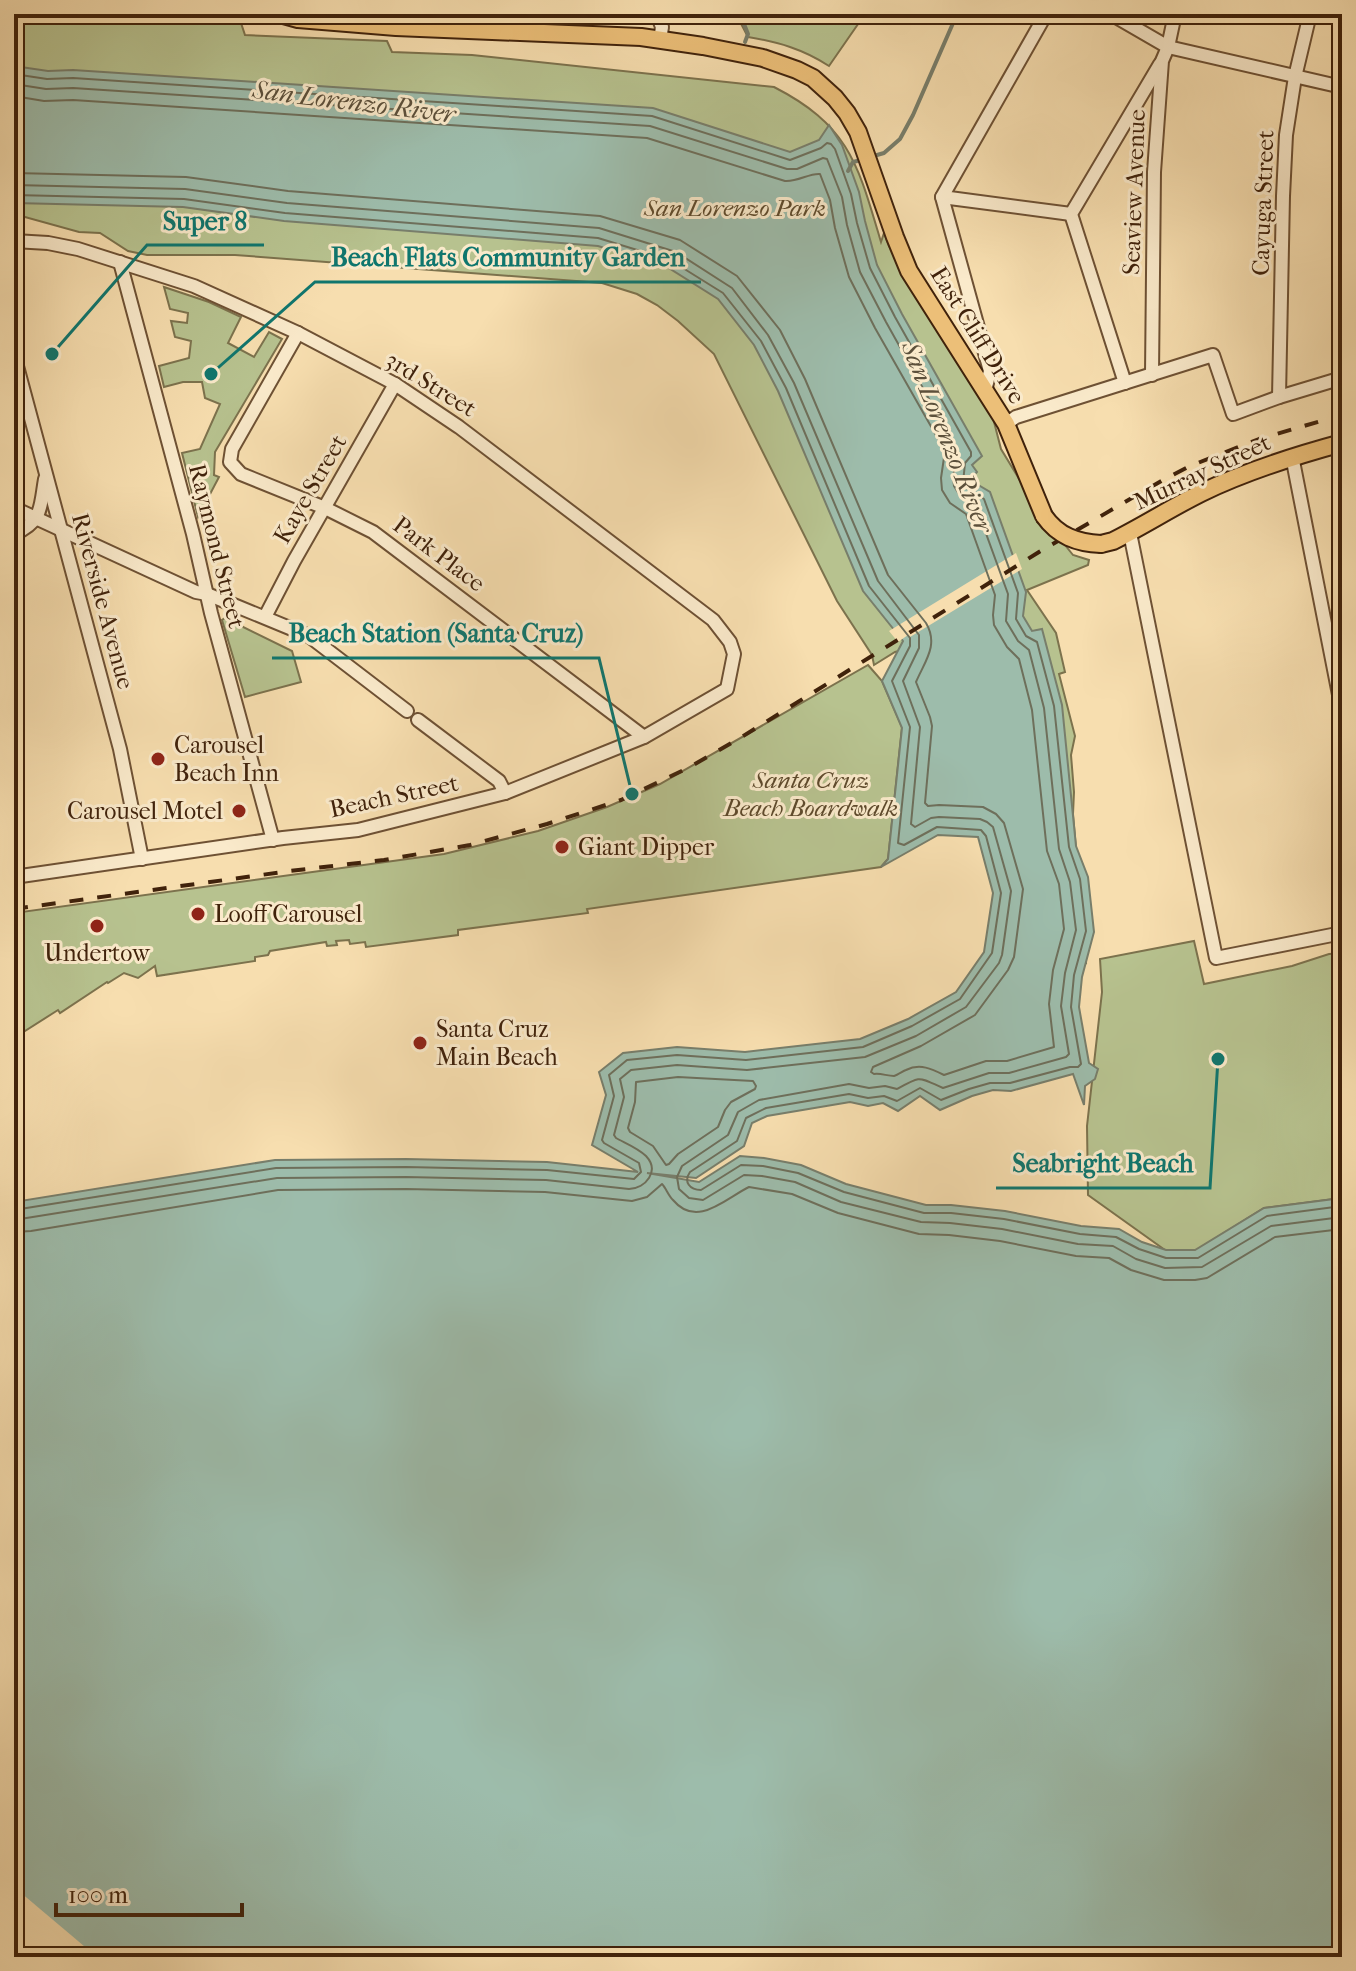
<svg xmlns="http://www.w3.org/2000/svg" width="1356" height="1971" font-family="'IM FELL French Canon',serif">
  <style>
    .green { fill: #b7c28f; stroke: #7c724d; stroke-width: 2 }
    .water { fill: #9dbcab; stroke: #787e6b; stroke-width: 2 }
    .pier { fill: #f7deaf }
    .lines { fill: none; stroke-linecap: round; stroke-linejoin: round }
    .shore { stroke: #6e6f5b; stroke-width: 2 }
    .stream { stroke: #787e6b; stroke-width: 4 }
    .minor-casing { stroke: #6e5134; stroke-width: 16 }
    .major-casing { stroke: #40220b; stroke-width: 20 }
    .minor { stroke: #faeacb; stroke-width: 12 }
    .major { stroke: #ecbf78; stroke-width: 16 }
    .rail { stroke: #40220b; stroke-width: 4; stroke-dasharray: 14 14; stroke-linecap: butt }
    .major-bridge-casing { stroke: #40220b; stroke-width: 20; stroke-linecap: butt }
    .major-bridge { stroke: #ecbf78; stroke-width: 16 }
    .poi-dot { fill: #8f2418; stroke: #faeacb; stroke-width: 3 }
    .labels { text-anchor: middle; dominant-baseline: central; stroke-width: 6; stroke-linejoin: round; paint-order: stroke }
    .street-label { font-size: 24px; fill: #40220b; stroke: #faeacb }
    .park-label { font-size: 24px; font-style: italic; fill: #5e4a2c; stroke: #faeacb }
    .poi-label { font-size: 24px; fill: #40220b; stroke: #faeacb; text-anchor: start }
    .water-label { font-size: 26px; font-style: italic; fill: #5c503b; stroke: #faeacb }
    .leader { fill: none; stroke: #0f766e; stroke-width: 3 }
    .callout-dot { fill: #0f766e; stroke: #faeacb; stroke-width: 3 }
    .callout-label { font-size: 26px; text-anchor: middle; font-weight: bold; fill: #0f766e; stroke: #faeacb; stroke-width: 6; stroke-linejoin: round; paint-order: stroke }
  </style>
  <rect width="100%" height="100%" fill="#f7deaf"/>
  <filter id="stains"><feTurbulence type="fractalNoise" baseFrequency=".0025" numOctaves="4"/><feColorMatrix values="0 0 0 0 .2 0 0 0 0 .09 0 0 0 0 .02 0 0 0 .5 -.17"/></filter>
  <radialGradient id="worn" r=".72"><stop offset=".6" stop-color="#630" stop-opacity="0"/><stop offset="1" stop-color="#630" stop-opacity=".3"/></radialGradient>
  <g class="green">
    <path d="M14,14h224l7,21 142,6 5,11 80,3 302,32c76,39 84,78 107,155l3,-9 5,13 104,172 8,31 40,66 32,40 16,5 -1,5 -61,25 29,43 9,39 -6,2 16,62 -4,19 3,37 -1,22 13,149 -13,-2 -111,-326 -67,17 -21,13 -2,-10 -35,-54 -123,-247 -36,-33 -21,-16 -20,-11 -35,-11 -367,-28h-88l-19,-4 -28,-18 -21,-1 -65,-18z"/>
    <path d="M736,14h129l-36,52c-26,-17 -51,-24 -81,-29z"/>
    <path d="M164,287l45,15 32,15 -13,26 26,14 15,-25 13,7 -67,113 -1,23 5,2 -21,40 -16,-64 18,-4 20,-45 -15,-6 -3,-16h-19l-19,5 -5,-21 30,-8 2,-17 -16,-4 -4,-16 16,2 1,-10 -18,-4z"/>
    <path d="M225,618l67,33 9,31 -56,15 -23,-77z"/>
    <path d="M868,665l14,16 20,46 -14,132 -7,8 -294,42 1,4 -130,17v5l-92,12 -1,-5 -15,2 -1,-4 -13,1 1,4 -10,1 -1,-4 -56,9 -2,4 -13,2v4l-98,15 -2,-10 -17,12 -14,-5 -16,10 -1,-1 -47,31 -2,-3 -44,28v-125l430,-59 94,-23 69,-24 53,-23z"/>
    <path d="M1194,941l10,43 88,-18 37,-12 13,-1v245l-78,10 -69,43 -30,-1 -77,-55 -1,-69 15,-134 -2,-33z"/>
  </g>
  <path class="water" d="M14,66l34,5 25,-1 580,38 137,44 29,-12 10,-15 13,20 17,47 6,29 12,44 25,49 80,142 -10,9 5,7 -7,8 20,12 36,100 -3,24 9,15 10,-2 20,76 14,141 12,31 6,55 -12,45 -3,30 10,56 9,6 -3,10 -10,7 -1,19 -11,-31 -62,17 -18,-1 -21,6 -32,14 -20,-14 -22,15 -15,-8 -15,3 -18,-4 -83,14 -15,7 -8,23 -48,32 -49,-5 52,9 41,-26 24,2 37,7 45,19 80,21h25l54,6 76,15 38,3 23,13 24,8h29l69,-42 78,-10v759h-1328v-755l261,-42 131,-1 141,3 91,10 -46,-27 14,-50 -7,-23 24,-19 54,-6 68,5 115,-13 48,-20 48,-27 28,-40 9,-59 -15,-56 -40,-2 -57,32 7,-8 14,-131 -20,-47 21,-40 -40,-50 -85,-200 -24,-46 -36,-46 -51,-32 -69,-21 -314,-25 -101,-14 -169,-4z"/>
  <g class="pier">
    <path d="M1016,553l6,16 -112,68 -2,-2 -10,7 -9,-11z"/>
    <path d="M14,1887l83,70h-83z"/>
  </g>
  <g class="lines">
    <g class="shore">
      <path d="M14,74l33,5 26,-1 579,38 138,44 31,-12 6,-5 4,1 4,5 16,45 6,29 13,45 25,49 76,135v4l-6,7 -2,20 3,5 18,11 34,94 -2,26 10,17 11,6 17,64 15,141 11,32 6,52 -12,44 -3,32 10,57 -3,3h-8l-60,16h-20l-21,6 -28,11 -21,-12 -23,13 -13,-5 -16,2 -19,-4 -83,14 -20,10 -9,23 -47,31c-7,10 0,18 11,18l40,-25 22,1 35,7 46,19 80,21h27l53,6 76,15 36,3 23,12 27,9h32l69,-42 75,-10"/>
      <path d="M14,84l32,5 27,-1 577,38 137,43h10l26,-11 4,1 15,38 5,28 13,47 26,50 72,129 -5,26 1,9 5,8 17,12 32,88 -2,27 12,20 11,9 15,58 15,141 11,33 6,48 -11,43 -4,33 8,48 -3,3 -57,16h-20l-46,15c-25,-11 -21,-13 -46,1l-12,-3 -16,2 -20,-4 -90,16 -21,12 -10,23 -46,31 -5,11 2,12 10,9 14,2 41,-25 18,1 33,6 46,20 80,20 29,1 52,6 76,15 35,2 23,13 29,9 37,-1 69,-41 71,-9"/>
      <path d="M14,96l30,5 29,-1 574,38 138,43c13,1 24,-8 35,-7l10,26 5,28 14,49 26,51 70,123 -4,27 1,12 8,13 16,11 29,81 -2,20 1,10 13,22 12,12 13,51 15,141 12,33 5,45 -11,41 -4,34 5,43 -47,14h-21l-42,14c-12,-6 -24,-12 -38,-5 -3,1 -8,5 -12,6 -7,0 -13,-3 -20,-2l-3,-2 2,-5 48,-21 54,-31 33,-45 6,-13 9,-68 -19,-66 -8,-9 -13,-7 -44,-2 -11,1 -3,-3 7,-77 -2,-9 -14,-35c9,-21 23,-37 10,-59l-38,-48 -83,-196 -25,-49 -43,-54 -57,-36 -80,-24 -312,-25 -102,-14 -172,-4"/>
      <path d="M14,185l171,4 102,14 312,25 77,24 56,36 36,47 26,48 84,198 41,54v13l-16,33 17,46 -9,97 4,3 16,-9 8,-1 41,2 7,3 6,5 18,64 -9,64 -3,8 -33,44 -50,29 -51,21 -118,13 -70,-5 -46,5 -11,9 4,18 -10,38 2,3c9,5 22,10 30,18 14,15 0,32 -17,33l-83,-9 -140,-3 -129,1 -263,42"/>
      <path d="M14,195l170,4 101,14 313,25 72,22 53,33 38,48 25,47 83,198 41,52v8l-18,35 18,46 -12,116 6,2 33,-18 44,3 5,6 15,57 -9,60 -32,46 -48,27 -49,21 -117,13 -69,-5 -50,5 -18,15 5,21 -12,44 2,3 35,20 2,9 -7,7 -87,-9 -141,-3 -130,1 -262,42"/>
      <path d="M678,1077l75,4 3,5 -1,3 -24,13 -6,8 -7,17 -40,27 -9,10 -3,1 -13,-19 -23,-14 -2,-4 7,-26 1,-20z"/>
      <path d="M14,1232l17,-1 247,-41 128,-1 139,3 87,9 15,-4 15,-13c4,4 6,11 11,16 24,29 53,-2 76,-13l43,7 46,19 81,21 30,1 51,6 76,15 33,2 22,12 33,10h31l12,-2 68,-41 67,-8"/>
    </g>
    <g class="stream">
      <path d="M740,14l8,20 -3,8"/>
      <path d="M870,157l14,-4 16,-14 13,-24 44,-101"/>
      <path d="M848,171l5,-9 8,-2"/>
    </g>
    <defs>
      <g id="minor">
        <path d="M530,14l5,20"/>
        <path d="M657,14l5,13 -2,13"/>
        <path d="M1111,14l57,33 174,40"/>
        <path d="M942,197l129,17"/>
        <path d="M14,241l34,2 30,6 116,37 104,47 97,51 64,43 254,193 17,22 4,12 -7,35 -83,48 -139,56 -147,37 -75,8 -269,39"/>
        <path d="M120,262l73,272 18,79 62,227"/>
        <path d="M298,333l-66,116 -2,13 11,12 84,34 48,24 271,205"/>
        <path d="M14,355l106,394 22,110"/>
        <path d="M1152,375l2,-203 8,-111 6,-14 7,-33"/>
        <path d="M1125,383l-54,-169 89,-150"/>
        <path d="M985,391l5,-20 -48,-174 104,-183"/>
        <path d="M1279,397l4,-201 3,-61 9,-58 15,-63"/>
        <path d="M1006,424l10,-7 197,-62 20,59 46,-17 63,-19"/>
        <path d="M1292,456l50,254"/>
        <path d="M14,508l182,84 11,2 102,42 98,75"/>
        <path d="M1130,533l86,425 126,-25"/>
        <path d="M14,534c29,-13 26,-26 31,-55"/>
        <path d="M265,617l29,-56 101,-177"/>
        <path d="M418,720l81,61 6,12"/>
      </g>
      <g id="major">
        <path d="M280,14l18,5 98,8 245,10 62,9 60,12 34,12 16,8 22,20 12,15 11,19 37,105 14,34 97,153 38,92"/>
        <path d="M1101,544l12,-3c30,-15 58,-33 88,-48 45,-22 93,-37 141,-50"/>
      </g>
    </defs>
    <use href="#minor" class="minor-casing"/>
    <use href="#major" class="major-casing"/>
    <use href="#minor" class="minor"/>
    <use href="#major" class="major"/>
    <path class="rail" d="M14,909l276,-38 94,-11 86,-15 77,-21 74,-24 67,-32 52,-30 299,-186 124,-72 27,-14 69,-27 83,-24"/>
    <defs>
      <path id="major-bridge" d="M1044,516c14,20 33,27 57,28"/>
    </defs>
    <use href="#major-bridge" class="major-bridge-casing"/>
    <use href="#major-bridge" class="major-bridge"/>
  </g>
  <g class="poi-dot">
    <circle cx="158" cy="759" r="8"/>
    <circle cx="239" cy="811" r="8"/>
    <circle cx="562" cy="847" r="8"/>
    <circle cx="198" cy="914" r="8"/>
    <circle cx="97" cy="926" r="8"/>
    <circle cx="420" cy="1043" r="8"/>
  </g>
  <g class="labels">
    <g class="street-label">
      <text transform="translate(1134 192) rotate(-88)">Seaview Avenue</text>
      <text transform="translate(1263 203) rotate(-88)">Cayuga Street</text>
      <text transform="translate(978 335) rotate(58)">East Cliff Drive</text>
      <text transform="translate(431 384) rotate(32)">3rd Street</text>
      <text transform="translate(1202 472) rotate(-25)">Murray Street</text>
      <text transform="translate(310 489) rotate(-60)">Kaye Street</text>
      <text transform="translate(217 546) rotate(76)">Raymond Street</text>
      <text transform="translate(439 554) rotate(37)">Park Place</text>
      <text transform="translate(103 601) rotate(75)">Riverside Avenue</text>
      <text transform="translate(394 796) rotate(-12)">Beach Street</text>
    </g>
    <g class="park-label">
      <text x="735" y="208">San Lorenzo Park</text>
      <text x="811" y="780">Santa Cruz<tspan x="811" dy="28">Beach Boardwalk</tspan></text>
    </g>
    <g class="poi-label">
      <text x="174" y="745">Carousel<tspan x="174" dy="28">Beach Inn</tspan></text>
      <text x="223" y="811" text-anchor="end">Carousel Motel</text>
      <text x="578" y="847">Giant Dipper</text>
      <text x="214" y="914">Looff Carousel</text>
      <text x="97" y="953" text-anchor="middle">Undertow</text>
      <text x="436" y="1029">Santa Cruz<tspan x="436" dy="28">Main Beach</tspan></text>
    </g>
    <g class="water-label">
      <text transform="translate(354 102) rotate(7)">San Lorenzo River</text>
      <text transform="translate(947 437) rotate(68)">San Lorenzo River</text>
    </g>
  </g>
  <path class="leader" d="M52 354L147 245H264M211 374L315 282H701M632 794L599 658H272M1218 1059L1210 1188H996"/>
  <g class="callout-dot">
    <circle cx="52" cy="354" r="8"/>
    <circle cx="211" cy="374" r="8"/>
    <circle cx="632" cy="794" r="8"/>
    <circle cx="1218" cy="1059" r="8"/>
  </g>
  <g class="callout-label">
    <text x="205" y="230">Super 8</text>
    <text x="508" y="266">Beach Flats Community Garden</text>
    <text x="436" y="642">Beach Station (Santa Cruz)</text>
    <text x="1103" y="1172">Seabright Beach</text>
  </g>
  <rect width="1356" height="1971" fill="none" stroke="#f7deaf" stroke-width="48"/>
  <rect x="16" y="16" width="1324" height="1939" fill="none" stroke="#40220b" stroke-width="4"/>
  <rect x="24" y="24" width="1308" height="1923" fill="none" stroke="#40220b" stroke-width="2"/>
  <path d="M56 1903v12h186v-12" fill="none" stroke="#40220b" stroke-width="4"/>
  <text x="68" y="1903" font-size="24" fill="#40220b" stroke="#faeacb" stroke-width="6" paint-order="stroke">100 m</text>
  <rect width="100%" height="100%" filter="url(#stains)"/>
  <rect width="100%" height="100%" fill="url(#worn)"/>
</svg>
